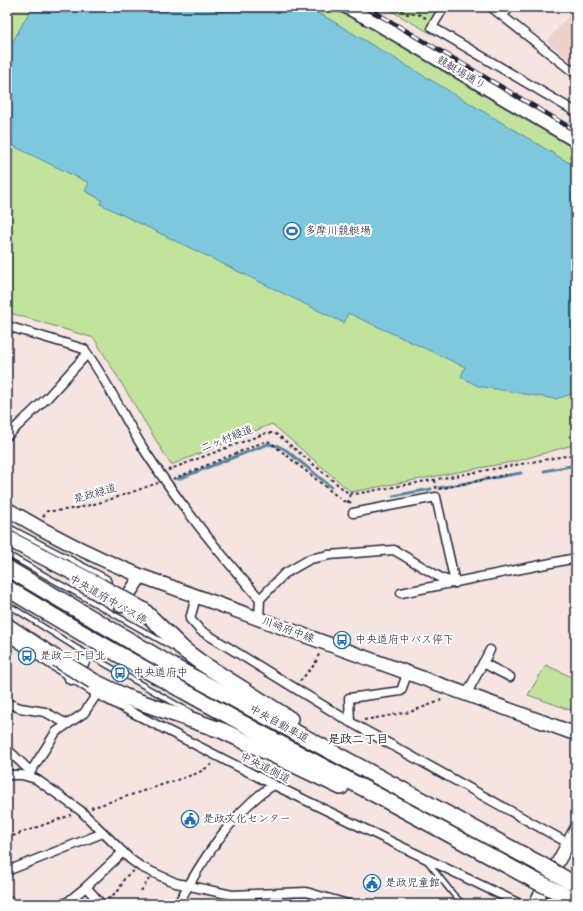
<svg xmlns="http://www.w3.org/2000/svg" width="583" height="911" font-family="Kalam,'Klee One',sans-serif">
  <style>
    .built { fill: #eed1cb }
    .green { fill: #c2e39c; stroke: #72826c }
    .water { fill: #7ec8de; stroke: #59869d }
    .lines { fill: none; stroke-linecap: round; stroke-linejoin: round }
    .stream { stroke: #59869d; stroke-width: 3 }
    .secondary-tunnel { stroke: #cbbdbf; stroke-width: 12; stroke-dasharray: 12 6; stroke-linecap: butt }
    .lane-casing { stroke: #22223b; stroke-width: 7 }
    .street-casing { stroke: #22223b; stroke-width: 11 }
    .secondary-casing { stroke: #22223b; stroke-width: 15 }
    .primary-casing { stroke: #22223b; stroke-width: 16 }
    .highway-casing { stroke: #22223b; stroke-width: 18 }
    .path { stroke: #22223b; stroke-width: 2; stroke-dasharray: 3 3; stroke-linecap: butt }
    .lane { stroke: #fff; stroke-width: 4 }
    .street { stroke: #fff; stroke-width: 8 }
    .secondary { stroke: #fff; stroke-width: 12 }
    .primary { stroke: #fff; stroke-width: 13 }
    .highway { stroke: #fff; stroke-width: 15 }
    .rail-casing { stroke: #22223b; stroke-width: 4.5 }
    .rail { stroke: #fff; stroke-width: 3; stroke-dasharray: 9; stroke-linecap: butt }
    .highway-bridge-casing { stroke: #22223b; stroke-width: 18; stroke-linecap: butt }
    .highway-bridge { stroke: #fff; stroke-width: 15 }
    .labels { text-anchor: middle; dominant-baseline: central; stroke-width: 4; stroke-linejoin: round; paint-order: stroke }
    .street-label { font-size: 11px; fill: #22223b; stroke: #fff }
    .poi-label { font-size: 11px; fill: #22223b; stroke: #fff; text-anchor: start }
    .neighbourhood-label { font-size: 12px; font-weight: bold; fill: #22223b; stroke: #fff }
  </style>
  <rect width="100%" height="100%" fill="#f5e4e0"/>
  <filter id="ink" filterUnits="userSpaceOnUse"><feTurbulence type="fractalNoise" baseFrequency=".025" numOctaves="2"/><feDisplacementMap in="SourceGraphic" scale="8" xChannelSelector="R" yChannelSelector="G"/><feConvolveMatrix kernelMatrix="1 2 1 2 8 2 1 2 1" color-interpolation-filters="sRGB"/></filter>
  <g filter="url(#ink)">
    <path class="built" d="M576,7v59l-29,-25z"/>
    <g class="green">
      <path d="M7,7h322l32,16 215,127v294l-59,17 -166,31 -79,-68 -101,41 -77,-127 -87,-26z"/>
      <path d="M384,7h62l-14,27z"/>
      <path d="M546,665l30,14v33l-48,-17z"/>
    </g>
    <path class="water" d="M32,7h271l21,9 252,151v226l-21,6 -77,-13 -17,-9 4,-10 -117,-54 -4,10 -244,-119 2,-4 -17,-9 4,-8 -82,-40v-91z"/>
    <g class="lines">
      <g class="stream">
        <path d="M544,471l32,-6"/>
        <path d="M178,479l90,-35 10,2 8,4 45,37"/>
        <path d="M439,488l82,-15"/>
        <path d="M393,496l38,-7"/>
      </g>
      <path class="secondary-tunnel" d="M83,662l38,-56"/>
      <defs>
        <g id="lane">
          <path d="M7,526l100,52 4,8"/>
          <path d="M7,554l165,93"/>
          <path d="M7,604l68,43 115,65"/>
          <path d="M427,861l26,33 10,10"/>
          <path d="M315,904l2,-9"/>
        </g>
        <g id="street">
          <path d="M444,7l-12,20 144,85"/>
          <path d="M491,7l85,67"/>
          <path d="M503,16l6,-9"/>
          <path d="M7,326l77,23c23,31 39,67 59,99 35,54 74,103 117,151"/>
          <path d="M7,436l41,-39 39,-43"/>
          <path d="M353,513l83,-16 19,86"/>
          <path d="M401,593l175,-35"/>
          <path d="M196,597l-6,22 10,11 150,92 218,121"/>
          <path d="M259,619l1,-20 24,-25 26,-15 19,-4 65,-5 47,28 14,5"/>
          <path d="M7,636l90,58 48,25 129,66 246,119"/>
          <path d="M483,663l27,14"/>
          <path d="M466,695l24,-45"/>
          <path d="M7,703l13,5 25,4 22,12"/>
          <path d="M350,722l-1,-24 52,-7 6,-17"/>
          <path d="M7,749l23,22"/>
          <path d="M7,775h15l14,4 45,32 49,48 11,8 35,16 56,12 74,-3 42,12"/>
          <path d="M28,776l28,-44 28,-19 13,-19"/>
          <path d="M7,871l96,-38"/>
          <path d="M65,904l21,-17"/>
          <path d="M101,904l-15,-17 37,-35"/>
          <path d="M178,904c22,-40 56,-96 96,-119"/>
        </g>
        <g id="secondary">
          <path d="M346,7l32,17 198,117"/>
          <path d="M121,606l20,-30"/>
          <path d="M71,678l12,-16"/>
          <path d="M535,904l41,-75"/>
        </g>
        <path id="primary" d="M7,509c43,26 87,48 134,67l435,158"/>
        <g id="highway">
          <path d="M7,538l93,48"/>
          <path d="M7,568l169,100 364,196"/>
          <path d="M7,588c170,105 350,195 525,291"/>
          <path d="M143,610l41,40 16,12 90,57"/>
          <path d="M7,626l50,33"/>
          <path d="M93,681l33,16 97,34 118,56"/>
          <path d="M562,894l14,7"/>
        </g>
      </defs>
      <use href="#lane" class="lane-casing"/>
      <use href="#street" class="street-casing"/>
      <use href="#secondary" class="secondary-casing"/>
      <use href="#primary" class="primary-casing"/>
      <use href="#highway" class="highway-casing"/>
      <g class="path">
        <path d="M396,7l11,7h11l10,5"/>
        <path d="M168,470l98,-37h7l5,2 70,58 7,1 221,-40"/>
        <path d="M173,479l93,-38 4,1 73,59 11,2"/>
        <path d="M435,480l1,9"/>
        <path d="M439,489l71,-15"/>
        <path d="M348,503l2,-10"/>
        <path d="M43,517l4,-6c38,0 75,-16 111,-28"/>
        <path d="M300,681l15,-17 5,-12"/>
        <path d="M364,720l46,-8 30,-11 2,-4"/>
        <path d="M91,808l107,-35 16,-10"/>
        <path d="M7,838l64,-23"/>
        <path d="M7,891l11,13"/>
        <path d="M141,891l8,-12"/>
        <path d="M108,899l11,-9 6,-13 9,-6"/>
      </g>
      <use href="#lane" class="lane"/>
      <use href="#street" class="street"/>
      <use href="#secondary" class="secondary"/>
      <use href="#primary" class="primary"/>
      <use href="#highway" class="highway"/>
      <defs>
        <path id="rail" d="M366,7l210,124"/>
      </defs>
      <use href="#rail" class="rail-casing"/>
      <use href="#rail" class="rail"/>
      <defs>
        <g id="highway-bridge">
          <path d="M100,586l43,24"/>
          <path d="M57,659l36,22"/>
          <path d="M540,864l29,17"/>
          <path d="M532,879l30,15"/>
        </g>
      </defs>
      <use href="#highway-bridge" class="highway-bridge-casing"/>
      <use href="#highway-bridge" class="highway-bridge"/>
    </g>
  </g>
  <defs>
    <symbol id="stadium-ring" viewBox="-11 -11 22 22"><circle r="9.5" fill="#fff" stroke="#1f6fb2" stroke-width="1.5"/><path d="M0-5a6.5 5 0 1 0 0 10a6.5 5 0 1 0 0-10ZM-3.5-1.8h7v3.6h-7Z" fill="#1f6fb2"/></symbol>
    <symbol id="bus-ring" viewBox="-11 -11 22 22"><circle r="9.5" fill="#fff" stroke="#1f6fb2" stroke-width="1.5"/><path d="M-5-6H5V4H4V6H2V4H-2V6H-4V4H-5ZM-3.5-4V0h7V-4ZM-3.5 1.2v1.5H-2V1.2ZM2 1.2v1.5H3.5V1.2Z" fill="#1f6fb2"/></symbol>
    <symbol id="civic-ring" viewBox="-11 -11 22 22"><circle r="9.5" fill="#fff" stroke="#1f6fb2" stroke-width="1.5"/><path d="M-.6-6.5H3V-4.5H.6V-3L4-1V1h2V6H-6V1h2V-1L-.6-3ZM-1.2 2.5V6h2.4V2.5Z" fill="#1f6fb2"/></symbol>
  </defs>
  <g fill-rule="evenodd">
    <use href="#stadium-ring" x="282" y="221" width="20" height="20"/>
    <use href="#bus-ring" x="332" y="630" width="20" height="20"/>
    <use href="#bus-ring" x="17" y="646" width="20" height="20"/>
    <use href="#bus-ring" x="110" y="663" width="20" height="20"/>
    <use href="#civic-ring" x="180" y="809" width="20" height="20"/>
    <use href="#civic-ring" x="362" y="873" width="20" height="20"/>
  </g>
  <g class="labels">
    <g class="street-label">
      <text transform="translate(461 73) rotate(31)">競艇場通り</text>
      <text transform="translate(227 439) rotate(-21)">二ヶ村緑道</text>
      <text transform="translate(95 494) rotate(-16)">是政緑道</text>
      <text transform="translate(108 600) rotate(30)">中央道府中バス停</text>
      <text transform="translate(288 630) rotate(20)">川崎府中線</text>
      <text transform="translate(279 724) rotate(29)">中央自動車道</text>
      <text transform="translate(265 768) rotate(27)">中央道側道</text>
    </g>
    <g class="poi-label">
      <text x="305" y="231">多摩川競艇場</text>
      <text x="355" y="640">中央道府中バス停下</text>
      <text x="40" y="656">是政二丁目北</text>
      <text x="133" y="673">中央道府中</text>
      <text x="203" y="819">是政文化センター</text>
      <text x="385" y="883">是政児童館</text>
    </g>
    <g class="neighbourhood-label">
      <text x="358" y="739">是政二丁目</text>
    </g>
  </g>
  <rect width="583" height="911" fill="none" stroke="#fff" stroke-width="24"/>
  <rect x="12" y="12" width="559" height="887" fill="none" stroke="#22223b" stroke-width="1.5" filter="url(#ink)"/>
</svg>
